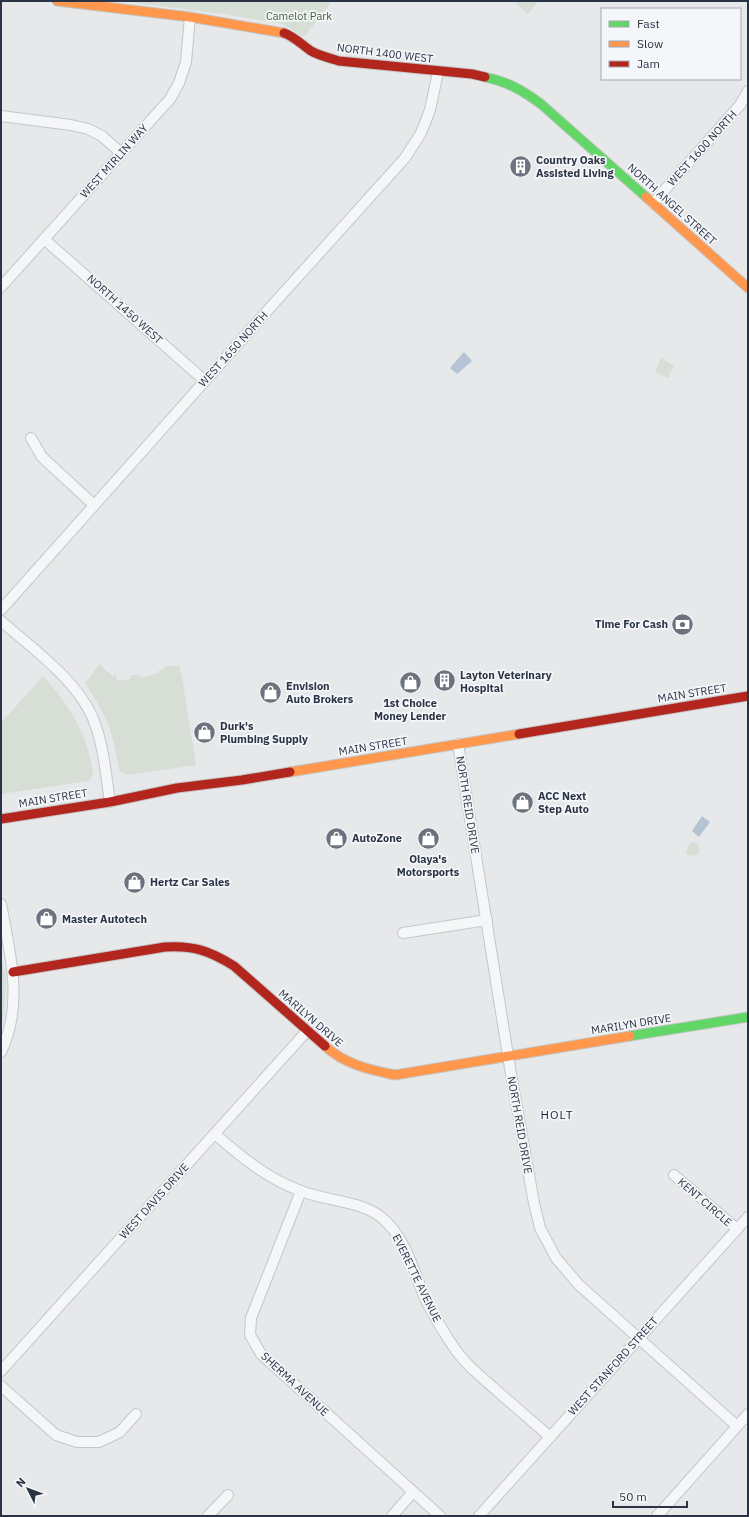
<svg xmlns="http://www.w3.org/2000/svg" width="749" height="1517" font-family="'IBM Plex Sans',sans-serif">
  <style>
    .green { fill: #d6ded6 }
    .water { fill: #b4c4d5 }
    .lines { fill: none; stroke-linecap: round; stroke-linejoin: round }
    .street-casing { stroke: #c4c6c8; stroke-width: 12 }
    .fast-casing { stroke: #c4c6c8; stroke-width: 11 }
    .slow-casing { stroke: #c4c6c8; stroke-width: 11 }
    .jam-casing { stroke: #c4c6c8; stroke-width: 11 }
    .street { stroke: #f5f6f7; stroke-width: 10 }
    .fast { stroke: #63d668; stroke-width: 9 }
    .slow { stroke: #ff974d; stroke-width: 9 }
    .jam { stroke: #b3261e; stroke-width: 9 }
    .labels { text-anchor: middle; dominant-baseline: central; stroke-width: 3.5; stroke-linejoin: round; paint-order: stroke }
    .park-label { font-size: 11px; fill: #3f6138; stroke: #f4f6f9 }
    .street-label { font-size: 11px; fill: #2b3445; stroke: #f4f6f9 }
    .poi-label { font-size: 11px; font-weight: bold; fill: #2b3445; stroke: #f4f6f9; text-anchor: start }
    .neighbourhood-label { font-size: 12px; letter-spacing: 1px; fill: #1d2536; stroke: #f4f6f9 }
  </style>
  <rect width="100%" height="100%" fill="#e6e8ea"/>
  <g class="green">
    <path d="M119,1h213l-28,36 -21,-13 -59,-10z"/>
    <path d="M514,1h22l1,1 -1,3 -8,9z"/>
    <path d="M661,358l13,8 -6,12 -13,-6z"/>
    <path d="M100,664l12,12 4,-1 1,6 13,-2v-3l8,-2 1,3 2,-1 1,2 17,-5v-3l5,-1 -1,-2 8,-2 1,2 7,-2 3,12 14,88 -68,10 -7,-3 -2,-3c-3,-14 -5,-29 -10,-43 -6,-15 -15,-29 -24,-43z"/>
    <path d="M43,676c26,28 46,60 50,99l-5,6 -87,13v-71z"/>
    <path d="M692,842l5,1 3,6 -2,5 -5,2 -6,-2 -1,-2 3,-8z"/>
    <path d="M1,954l5,24 -2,38 -3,7z"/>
  </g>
  <g class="water">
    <path d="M464,352l8,9 -15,13 -7,-6z"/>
    <path d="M702,816l8,6 -11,15 -7,-6z"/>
  </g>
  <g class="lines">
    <defs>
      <g id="street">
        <path d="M1,116l70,9 17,4 14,7 19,17"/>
        <path d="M653,203l87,-98 8,-14"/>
        <path d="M44,239l161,142"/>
        <path d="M1,287l169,-188 9,-16 7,-21 4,-45"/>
        <path d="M31,438l11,19 52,48"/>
        <path d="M1,610l267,-300 137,-152 16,-25 9,-23 8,-38"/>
        <path d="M1,621c31,27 81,63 94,103 9,24 11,52 15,78"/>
        <path d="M458,744l52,324 24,135 6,25 16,30 23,27 158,141"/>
        <path d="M1,904c9,49 23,100 0,148"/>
        <path d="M403,933l84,-13"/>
        <path d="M215,1134c26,23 53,45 86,57 25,10 57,9 80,26 24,19 32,52 43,79 8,17 18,34 29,50 11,17 27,30 42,43 18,16 37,32 55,48"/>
        <path d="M674,1175l63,54"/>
        <path d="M301,1191l-50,127 -1,17 11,19 179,162"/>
        <path d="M1,1371l306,-340"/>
        <path d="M1,1386l55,49 21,7h22l21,-10 16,-18"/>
        <path d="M208,1516l20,-21"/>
        <path d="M392,1516l21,-24"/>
        <path d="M479,1516l269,-299"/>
        <path d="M657,1516l91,-102"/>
      </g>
      <g id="fast">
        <path d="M485,77c23,5 37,13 56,27l105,93"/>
        <path d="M630,1036l118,-19"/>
      </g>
      <g id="slow">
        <path d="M57,1l133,16 94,16"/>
        <path d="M646,197l102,91"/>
        <path d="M290,772l229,-38"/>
        <path d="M325,1046c19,18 45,24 70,29l235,-39"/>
      </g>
      <g id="jam">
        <path d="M284,33c11,4 18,12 27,18 9,5 19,7 28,10l133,13 13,3"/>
        <path d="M519,734l229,-38"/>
        <path d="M1,819l109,-17 67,-14 65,-8 48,-8"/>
        <path d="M13,972l152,-25c28,-2 45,4 69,19l91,80"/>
      </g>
    </defs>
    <use href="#street" class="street-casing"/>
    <use href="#fast" class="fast-casing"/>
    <use href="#slow" class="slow-casing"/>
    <use href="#jam" class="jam-casing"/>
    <use href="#street" class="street"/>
    <use href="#fast" class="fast"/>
    <use href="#slow" class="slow"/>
    <use href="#jam" class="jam"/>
  </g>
  <defs>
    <symbol id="building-disc" viewBox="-11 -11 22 22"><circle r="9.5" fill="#6c737f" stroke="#f4f6f9"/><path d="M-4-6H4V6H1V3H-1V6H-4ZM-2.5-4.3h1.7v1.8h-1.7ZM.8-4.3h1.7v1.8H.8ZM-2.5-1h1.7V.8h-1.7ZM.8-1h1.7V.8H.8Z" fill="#fff"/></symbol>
    <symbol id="bank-disc" viewBox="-11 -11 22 22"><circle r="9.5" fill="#6c737f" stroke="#f4f6f9"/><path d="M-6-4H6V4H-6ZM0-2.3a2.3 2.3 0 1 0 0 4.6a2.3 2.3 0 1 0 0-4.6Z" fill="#fff"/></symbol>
    <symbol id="shop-disc" viewBox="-11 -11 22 22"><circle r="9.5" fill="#6c737f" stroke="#f4f6f9"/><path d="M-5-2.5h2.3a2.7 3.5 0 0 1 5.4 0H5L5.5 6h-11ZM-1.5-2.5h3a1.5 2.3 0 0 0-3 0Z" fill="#fff"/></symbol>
  </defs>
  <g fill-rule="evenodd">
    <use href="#building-disc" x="508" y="154" width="25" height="25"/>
    <use href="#bank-disc" x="670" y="612" width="25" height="25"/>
    <use href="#building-disc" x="432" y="668" width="25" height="25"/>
    <use href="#shop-disc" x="398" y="670" width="25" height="25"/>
    <use href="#shop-disc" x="258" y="680" width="25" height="25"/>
    <use href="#shop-disc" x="192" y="720" width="25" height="25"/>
    <use href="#shop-disc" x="510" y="790" width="25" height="25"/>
    <use href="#shop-disc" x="324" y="826" width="25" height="25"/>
    <use href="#shop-disc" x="416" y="826" width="25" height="25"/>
    <use href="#shop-disc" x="122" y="870" width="25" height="25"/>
    <use href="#shop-disc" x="34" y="906" width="25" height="25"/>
  </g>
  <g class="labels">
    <g class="park-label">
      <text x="299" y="16">Camelot Park</text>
    </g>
    <g class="street-label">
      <text transform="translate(385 53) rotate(7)">NORTH 1400 WEST</text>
      <text transform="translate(702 148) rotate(-48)">WEST 1600 NORTH</text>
      <text transform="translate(114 161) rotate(-48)">WEST MIRLIN WAY</text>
      <text transform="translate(672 204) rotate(42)">NORTH ANGEL STREET</text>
      <text transform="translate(125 309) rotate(42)">NORTH 1450 WEST</text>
      <text transform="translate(233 349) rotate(-48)">WEST 1650 NORTH</text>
      <text transform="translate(692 693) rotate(-9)">MAIN STREET</text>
      <text transform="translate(373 746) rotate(-9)">MAIN STREET</text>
      <text transform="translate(53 798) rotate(-9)">MAIN STREET</text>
      <text transform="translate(468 805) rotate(81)">NORTH REID DRIVE</text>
      <text transform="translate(311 1018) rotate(41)">MARILYN DRIVE</text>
      <text transform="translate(631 1024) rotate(-9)">MARILYN DRIVE</text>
      <text transform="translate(520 1125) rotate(80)">NORTH REID DRIVE</text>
      <text transform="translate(154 1201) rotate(-48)">WEST DAVIS DRIVE</text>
      <text transform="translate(705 1202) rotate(41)">KENT CIRCLE</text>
      <text transform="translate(417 1278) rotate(64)">EVERETTE AVENUE</text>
      <text transform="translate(613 1366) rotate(-48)">WEST STANFORD STREET</text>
      <text transform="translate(295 1384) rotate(43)">SHERMA AVENUE</text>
    </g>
    <g class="poi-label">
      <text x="536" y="160">Country Oaks<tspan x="536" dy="13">Assisted Living</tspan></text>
      <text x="668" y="624" text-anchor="end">Time For Cash</text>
      <text x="460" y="675">Layton Veterinary<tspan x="460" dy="13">Hospital</tspan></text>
      <text x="286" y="686">Envision<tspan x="286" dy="13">Auto Brokers</tspan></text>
      <text x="410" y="703" text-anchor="middle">1st Choice<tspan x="410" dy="13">Money Lender</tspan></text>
      <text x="220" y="726">Durk's<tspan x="220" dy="13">Plumbing Supply</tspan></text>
      <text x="538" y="796">ACC Next<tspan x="538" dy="13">Step Auto</tspan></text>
      <text x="352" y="838">AutoZone</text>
      <text x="428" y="859" text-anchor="middle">Olaya's<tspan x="428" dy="13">Motorsports</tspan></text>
      <text x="150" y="882">Hertz Car Sales</text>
      <text x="62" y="919">Master Autotech</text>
    </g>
    <g class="neighbourhood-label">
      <text x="557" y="1114">HOLT</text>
    </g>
  </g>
  <rect width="749" height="1517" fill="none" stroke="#2b3445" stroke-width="4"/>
  <rect x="601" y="8" width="140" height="72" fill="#f4f6f9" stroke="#a4a8b1"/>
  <rect x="609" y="21" width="20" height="6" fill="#63d668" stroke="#a4a8b1"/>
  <text x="637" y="28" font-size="12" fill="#2b3445">Fast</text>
  <rect x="609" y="41" width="20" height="6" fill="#ff974d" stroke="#a4a8b1"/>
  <text x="637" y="48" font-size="12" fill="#2b3445">Slow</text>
  <rect x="609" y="61" width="20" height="6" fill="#b3261e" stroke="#a4a8b1"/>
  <text x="637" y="68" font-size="12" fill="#2b3445">Jam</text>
  <g transform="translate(28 1489) rotate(312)" stroke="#f4f6f9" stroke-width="3" paint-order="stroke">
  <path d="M0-3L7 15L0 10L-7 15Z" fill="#2b3445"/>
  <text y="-6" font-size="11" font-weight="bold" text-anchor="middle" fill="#2b3445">N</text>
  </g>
  <path d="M613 1501v6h74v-6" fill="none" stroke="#2b3445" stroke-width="2"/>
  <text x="619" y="1501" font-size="12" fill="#2b3445" stroke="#f4f6f9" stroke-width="3" paint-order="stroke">50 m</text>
</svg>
